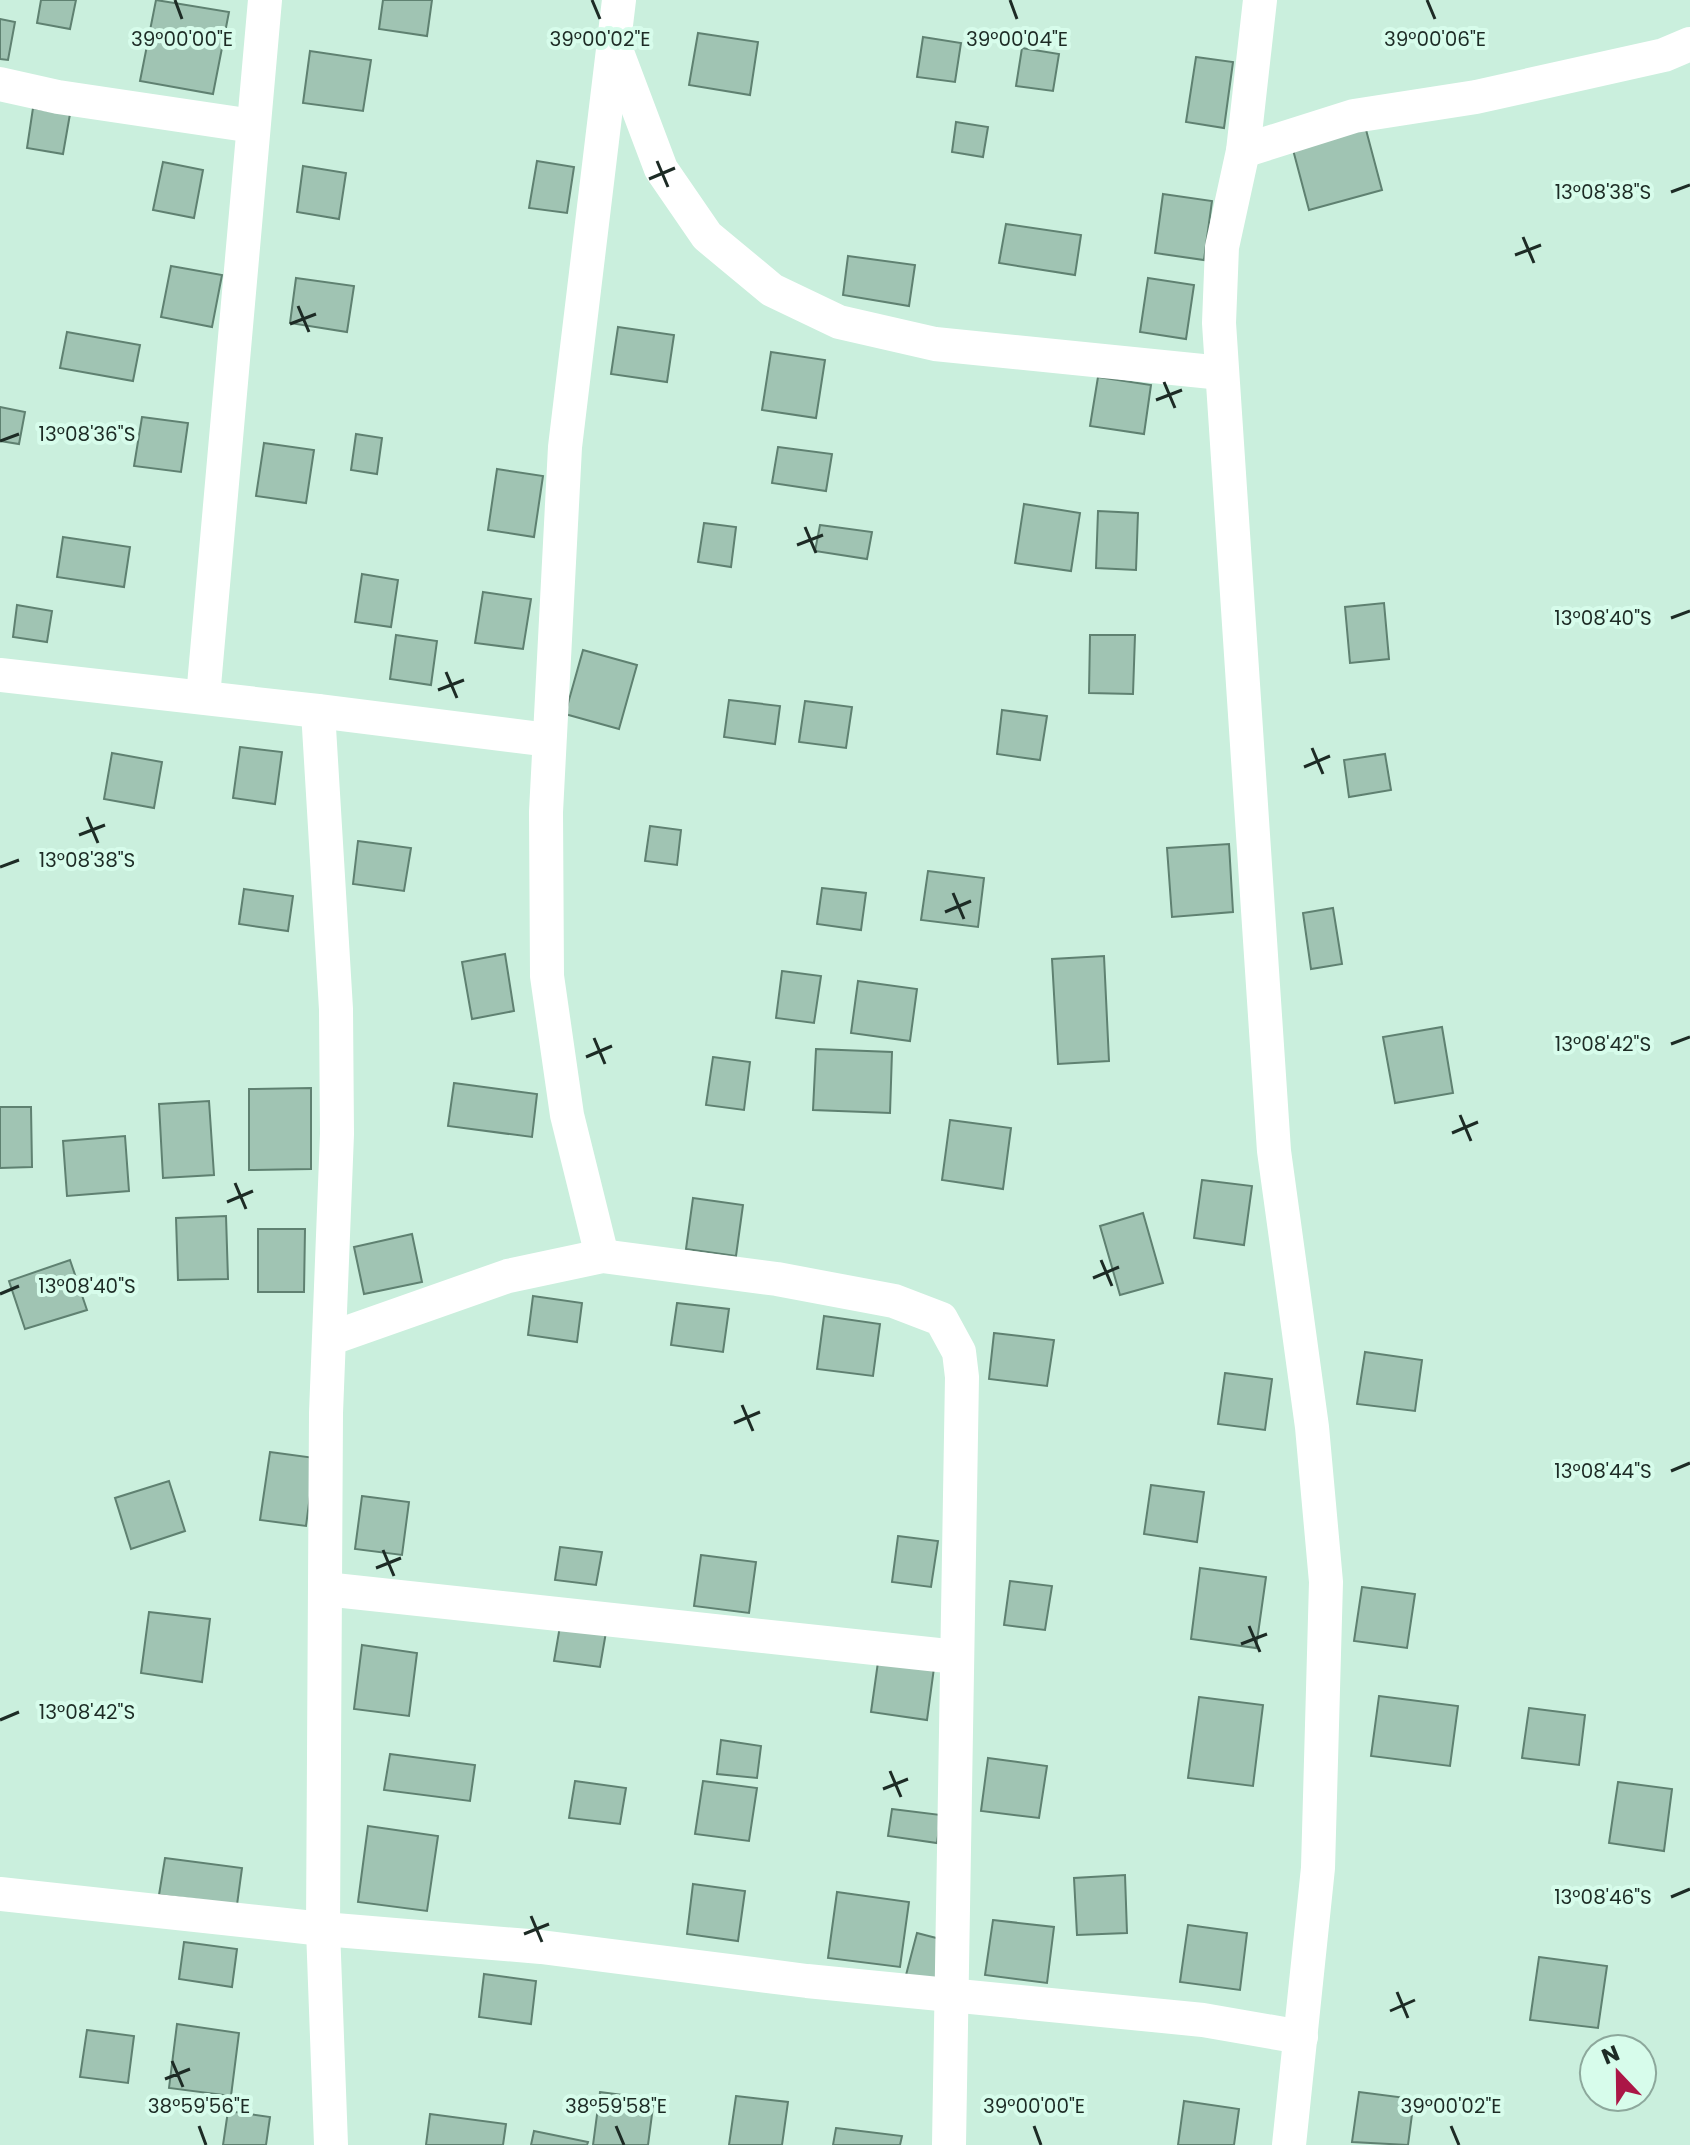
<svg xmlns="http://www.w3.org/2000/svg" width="1690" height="2145" font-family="Poppins,sans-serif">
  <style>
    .building { fill: #a0c4b3; stroke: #5f8171; stroke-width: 2 }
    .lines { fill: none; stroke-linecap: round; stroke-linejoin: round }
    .minor { stroke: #fff; stroke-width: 34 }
    .ticks { fill: none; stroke: #1d2b25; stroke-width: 3 }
    .ticks-label { font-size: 20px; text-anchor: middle; fill: #1d2b25; stroke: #d7fceb; stroke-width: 8; stroke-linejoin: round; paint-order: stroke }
  </style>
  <rect width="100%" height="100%" fill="#caefdd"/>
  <g class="building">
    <path d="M41,0h35l-6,29 -33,-6z"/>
    <path d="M156,0l73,12 -16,82 -73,-13z"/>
    <path d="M383,0h49l-5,36 -48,-7z"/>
    <path d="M0,19l15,3 -7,38 -8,-1z"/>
    <path d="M698,33l60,9 -8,53 -61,-10z"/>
    <path d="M923,37l38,6 -6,39 -38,-5z"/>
    <path d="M1022,48l37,6 -6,37 -37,-5z"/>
    <path d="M310,51l61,9 -8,51 -60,-8z"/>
    <path d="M1196,57l37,5 -9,66 -38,-6z"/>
    <path d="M33,108l37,6 -7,40 -36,-6z"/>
    <path d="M956,122l32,5 -5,30 -31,-5z"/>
    <path d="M1365,126l17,64 -73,20 -17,-64z"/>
    <path d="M537,161l37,6 -7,46 -38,-5z"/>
    <path d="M163,162l40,8 -9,48 -41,-8z"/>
    <path d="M303,166l43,7 -7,46 -42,-7z"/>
    <path d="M1163,194l49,7 -8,59 -49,-7z"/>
    <path d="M1006,224l75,11 -6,40 -76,-12z"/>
    <path d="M848,256l67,9 -6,41 -66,-11z"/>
    <path d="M171,266l51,9 -10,52 -51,-10z"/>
    <path d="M296,278l58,8 -7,46 -57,-9z"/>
    <path d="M1148,278l46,7 -8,54 -46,-7z"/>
    <path d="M618,327l56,8 -7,47 -56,-8z"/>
    <path d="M67,332l73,13 -7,36 -73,-13z"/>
    <path d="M771,352l54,8 -9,58 -54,-8z"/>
    <path d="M1098,377l53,8 -7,49 -54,-8z"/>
    <path d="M0,407l25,5 -6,32 -19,-3z"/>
    <path d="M142,417l46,6 -7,49 -47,-6z"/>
    <path d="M356,434l26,4 -5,36 -26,-4z"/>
    <path d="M264,443l50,7 -8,53 -50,-7z"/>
    <path d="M778,447l54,7 -6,37 -54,-8z"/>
    <path d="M497,469l46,7 -9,61 -46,-7z"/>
    <path d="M1024,504l56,9 -9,58 -56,-8z"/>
    <path d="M1098,511l40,2 -2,57 -40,-2z"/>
    <path d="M704,523l32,4 -5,40 -33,-5z"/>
    <path d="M820,525l52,7 -5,27 -52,-8z"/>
    <path d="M63,537l67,10 -6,40 -67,-10z"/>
    <path d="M362,574l36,6 -7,47 -36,-5z"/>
    <path d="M483,592l48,7 -8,50 -48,-6z"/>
    <path d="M1384,603l5,56 -39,4 -5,-56z"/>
    <path d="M17,605l35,6 -5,31 -34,-5z"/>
    <path d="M396,635l41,6 -6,44 -41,-6z"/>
    <path d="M1090,635h45l-2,59 -44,-1z"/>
    <path d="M583,650l54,15 -18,64 -54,-15z"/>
    <path d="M729,700l51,6 -5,38 -51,-7z"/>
    <path d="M805,701l47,6 -6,41 -47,-6z"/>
    <path d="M1002,710l45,6 -7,44 -43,-6z"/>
    <path d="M240,747l42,5 -7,52 -42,-6z"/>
    <path d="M112,753l50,9 -8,46 -50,-9z"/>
    <path d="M1385,754l6,36 -42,7 -5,-37z"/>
    <path d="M650,826l31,4 -4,35 -32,-4z"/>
    <path d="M358,841l53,7 -7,43 -51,-7z"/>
    <path d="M1229,844l4,68 -61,5 -5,-69z"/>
    <path d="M928,871l56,7 -6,49 -57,-7z"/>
    <path d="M822,888l44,5 -5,37 -44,-6z"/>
    <path d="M244,889l49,7 -5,35 -49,-7z"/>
    <path d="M1333,908l9,56 -31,5 -8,-56z"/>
    <path d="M505,954l9,57 -42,8 -10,-57z"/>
    <path d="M1104,956l5,105 -51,3 -6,-105z"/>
    <path d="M782,971l39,5 -7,47 -38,-5z"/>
    <path d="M858,981l59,8 -7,52 -59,-8z"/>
    <path d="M1442,1027l11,66 -58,10 -12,-66z"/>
    <path d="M816,1049l76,3 -2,61 -77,-3z"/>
    <path d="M713,1057l37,5 -6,48 -38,-5z"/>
    <path d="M454,1083l83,11 -5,43 -84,-11z"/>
    <path d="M311,1088v81l-62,1v-81z"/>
    <path d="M209,1101l5,74 -51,3 -4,-74z"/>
    <path d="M0,1107h31l1,60 -32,1z"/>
    <path d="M950,1120l61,8 -8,61 -61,-9z"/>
    <path d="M125,1136l4,55 -62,5 -4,-55z"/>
    <path d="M1202,1180l50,6 -8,59 -50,-7z"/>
    <path d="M693,1198l50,7 -7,51 -50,-7z"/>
    <path d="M1143,1213l20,70 -43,12 -20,-69z"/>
    <path d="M226,1216l2,63 -50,1 -2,-62z"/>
    <path d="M258,1229h47l-1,63h-46z"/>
    <path d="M412,1234l10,48 -58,12 -10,-47z"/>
    <path d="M70,1260l17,50 -62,19 -16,-48z"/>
    <path d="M533,1296l49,7 -5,39 -49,-7z"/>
    <path d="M677,1303l52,6 -6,43 -52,-7z"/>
    <path d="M824,1316l56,8 -7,52 -56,-7z"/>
    <path d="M994,1333l60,7 -7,46 -58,-7z"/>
    <path d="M1365,1352l57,8 -7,51 -58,-7z"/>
    <path d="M1225,1373l47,6 -7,51 -47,-6z"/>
    <path d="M270,1452l45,6 -9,68 -46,-6z"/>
    <path d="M169,1481l16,50 -54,18 -16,-51z"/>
    <path d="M1151,1485l53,7 -7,50 -53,-8z"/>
    <path d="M362,1496l47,6 -7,53 -47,-6z"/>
    <path d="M898,1536l40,5 -7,46 -39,-5z"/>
    <path d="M560,1547l42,5 -6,33 -41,-5z"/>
    <path d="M701,1555l55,7 -7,51 -55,-7z"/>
    <path d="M1200,1568l66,9 -10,71 -65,-9z"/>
    <path d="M1010,1581l42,5 -7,44 -41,-5z"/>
    <path d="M1362,1587l53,7 -8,54 -53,-7z"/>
    <path d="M149,1612l61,7 -8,63 -61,-9z"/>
    <path d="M560,1626l46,6 -6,35 -46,-6z"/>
    <path d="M362,1645l55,8 -8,63 -55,-7z"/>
    <path d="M878,1662l56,6 -7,52 -56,-8z"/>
    <path d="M1379,1696l79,10 -8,60 -79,-10z"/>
    <path d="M1199,1697l64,8 -10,81 -65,-8z"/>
    <path d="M1529,1708l56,7 -6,50 -57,-7z"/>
    <path d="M721,1740l40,6 -4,32 -40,-4z"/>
    <path d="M390,1754l85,11 -5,36 -86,-11z"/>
    <path d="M988,1758l59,8 -8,52 -58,-7z"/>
    <path d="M575,1781l51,7 -6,36 -51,-6z"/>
    <path d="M703,1781l54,7 -8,53 -54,-7z"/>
    <path d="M1618,1782l54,7 -8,62 -55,-8z"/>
    <path d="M892,1809l49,6 -4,28 -49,-7z"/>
    <path d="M368,1826l70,10 -11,75 -69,-9z"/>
    <path d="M165,1858l77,10 -5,37 -78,-10z"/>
    <path d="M1125,1875l2,58 -50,2 -3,-57z"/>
    <path d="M693,1884l52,7 -7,50 -51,-7z"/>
    <path d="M837,1892l72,10 -9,65 -72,-9z"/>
    <path d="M993,1920l61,7 -7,56 -62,-8z"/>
    <path d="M1188,1925l59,8 -7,57 -60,-8z"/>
    <path d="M917,1933l31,8 -13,42 -29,-8z"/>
    <path d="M184,1942l53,7 -5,38 -53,-8z"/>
    <path d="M1539,1957l68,9 -9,62 -68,-8z"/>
    <path d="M484,1974l52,7 -5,43 -52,-7z"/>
    <path d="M177,2024l62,9 -8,63 -62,-8z"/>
    <path d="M87,2030l47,6 -6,47 -48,-6z"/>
    <path d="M600,2092l54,7 -6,46h-55z"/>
    <path d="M1359,2092l55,7 -6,46 -56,-3z"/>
    <path d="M736,2096l52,6 -6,43h-53z"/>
    <path d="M1184,2101l55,8 -5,36h-56z"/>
    <path d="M228,2111l42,6 -4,28h-43z"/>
    <path d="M430,2114l76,10 -3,21h-77z"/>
    <path d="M836,2128l66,8 -2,9h-67z"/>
    <path d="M534,2131l54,11 -1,3h-56z"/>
  </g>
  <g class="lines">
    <g class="minor">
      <path d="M1260,0l-17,151 -21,96 -3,76 55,828 38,276 14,155 -8,286 -29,277"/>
      <path d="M615,47l46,122 46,67 65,54 67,32 96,22 287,29"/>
      <path d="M0,84l58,13 195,29"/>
      <path d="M1243,151l111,-35 122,-19 188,-42 26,-11"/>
      <path d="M0,675l318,36 231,29"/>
      <path d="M203,697l62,-697"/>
      <path d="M318,711l18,298 1,125 -11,279 -3,516 8,216"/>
      <path d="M602,1256l-35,-141 -20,-139 -1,-164 19,-365 54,-447"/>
      <path d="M329,1339l179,-63 94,-20 175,23 117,22 47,18 18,33 3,25 -13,768"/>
      <path d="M325,1589l632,68"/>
      <path d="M0,1894l323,35 218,18 266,34 396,39 98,17"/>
    </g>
  </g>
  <path class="ticks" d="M175,0l7,19M592,0l8,19M1010,0l7,19M1427,0l8,19M657,161l11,26M649,179l26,-11M1671,192l19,-7M1523,237l11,26M1515,255l26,-10M298,306l11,26M290,324l26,-10M1164,382l11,26M1156,400l26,-10M0,441l19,-7M805,527l11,26M797,545l26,-10M1671,618l19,-7M446,672l11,26M438,690l26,-10M1312,748l11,26M1304,767l26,-11M87,817l11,26M79,835l26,-10M0,867l19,-7M953,893l11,26M945,912l26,-11M594,1038l11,26M1671,1044l19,-7M586,1057l26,-11M1460,1115l11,26M1452,1133l26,-11M235,1183l11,26M227,1202l26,-11M1101,1260l11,26M1093,1278l26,-11M0,1294l19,-8M742,1405l11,26M734,1423l26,-11M1671,1471l19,-8M383,1550l11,26M376,1568l25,-10M1249,1626l11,26M1241,1644l26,-10M0,1720l19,-8M890,1771l11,26M883,1789l25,-10M1671,1897l19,-8M531,1916l11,26M524,1934l25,-10M1397,1992l11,26M1390,2011l25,-11M172,2061l11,26M165,2079l25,-10M199,2126l7,19M616,2126l8,19M1034,2126l7,19M1451,2126l8,19"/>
  <g class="ticks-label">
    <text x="600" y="46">39°00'02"E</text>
    <text x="1017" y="46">39°00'04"E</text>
    <text x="1435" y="46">39°00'06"E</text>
    <text x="182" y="46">39°00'00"E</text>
    <text x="1603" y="199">13°08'38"S</text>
    <text x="87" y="441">13°08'36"S</text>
    <text x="1603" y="625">13°08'40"S</text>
    <text x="87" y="867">13°08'38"S</text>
    <text x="1603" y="1051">13°08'42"S</text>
    <text x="87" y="1293">13°08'40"S</text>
    <text x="1603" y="1478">13°08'44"S</text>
    <text x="87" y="1719">13°08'42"S</text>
    <text x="1603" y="1904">13°08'46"S</text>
    <text x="199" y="2113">38°59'56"E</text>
    <text x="616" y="2113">38°59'58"E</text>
    <text x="1034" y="2113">39°00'00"E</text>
    <text x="1451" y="2113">39°00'02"E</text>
  </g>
  <g transform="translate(1618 2073) rotate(338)"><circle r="38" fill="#d7fceb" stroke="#8da89c" stroke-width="2"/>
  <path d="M0-6L14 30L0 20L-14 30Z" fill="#ab1646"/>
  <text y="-12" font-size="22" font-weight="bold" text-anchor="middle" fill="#1d2b25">N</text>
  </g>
</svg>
